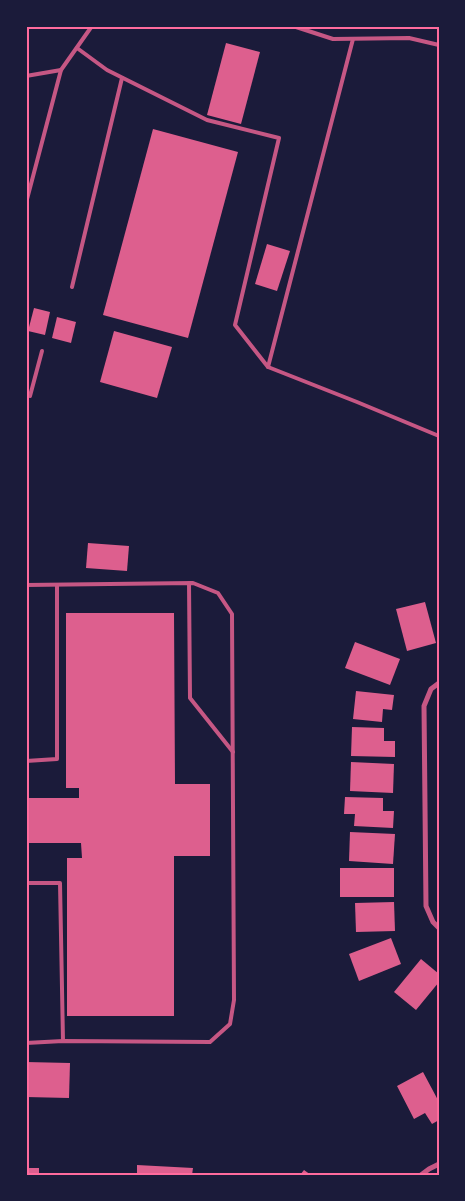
<svg xmlns="http://www.w3.org/2000/svg" width="465" height="1201" font-family="Inter,sans-serif">
  <style>
    .building { fill: #dd5f8e }
    .lines { fill: none; stroke-linecap: round; stroke-linejoin: round }
    .service { stroke: #c65784; stroke-width: 4 }
    .minor { stroke: #c65784; stroke-width: 5 }
    .neatline { fill: none; stroke: #ff6b9d; stroke-width: 2 }
  </style>
  <rect width="100%" height="100%" fill="#1b1b3a"/>
  <g class="building">
    <path d="M226,43l34,9 -19,72 -34,-9z"/>
    <path d="M153,129l85,23 -50,186 -85,-23z"/>
    <path d="M267,244l23,7 -13,40 -22,-7z"/>
    <path d="M34,308l16,4 -5,23 -17,-4z"/>
    <path d="M57,317l19,5 -5,21 -19,-5z"/>
    <path d="M114,331l58,16 -15,51 -57,-16z"/>
    <path d="M88,543l41,3 -2,25 -41,-3z"/>
    <path d="M425,602l11,41 -29,8 -11,-42z"/>
    <path d="M66,613h108l1,171h35v72h-36v160h-107v-158h15l-1,-15h-53v-45h51v-10h-13z"/>
    <path d="M355,642l45,17 -10,26 -45,-17z"/>
    <path d="M356,691l38,4 -2,15 -9,-1 -1,13 -29,-3z"/>
    <path d="M352,727l32,1v13h11v16l-44,-1z"/>
    <path d="M351,762l43,2 -1,29 -43,-2z"/>
    <path d="M345,797l38,1v13h11l-1,17 -39,-2 1,-12h-11z"/>
    <path d="M350,832l45,2 -2,30 -44,-3z"/>
    <rect x="340" y="868" width="54" height="29"/>
    <path d="M394,902l1,29 -39,1 -1,-29z"/>
    <path d="M391,938l10,26 -42,17 -10,-27z"/>
    <path d="M421,959l18,15v8l-23,28 -22,-18z"/>
    <path d="M26,1062l44,1 -1,35 -43,-1z"/>
    <path d="M423,1072l16,30v18l-7,4 -7,-11 -11,6 -17,-33z"/>
    <path d="M137,1165l56,3 -1,7h-55z"/>
    <rect x="26" y="1168" width="13" height="7"/>
    <path d="M304,1170l7,5h-11z"/>
  </g>
  <g class="lines">
    <g class="service">
      <path d="M293,26l40,13 76,-1 30,7"/>
      <path d="M77,48l30,22 100,50 72,18 -44,187 33,42 89,35 82,34"/>
      <path d="M26,76l35,-6"/>
      <path d="M26,203l35,-133 31,-44"/>
      <path d="M72,287l50,-209"/>
      <path d="M268,367l85,-328"/>
      <path d="M30,396l12,-45"/>
      <path d="M189,583l1,115 43,54"/>
      <path d="M26,585l167,-2 25,10 14,21 2,386 -4,24 -20,18 -147,-1 -37,2"/>
      <path d="M26,761l31,-2v-174"/>
      <path d="M26,883h34l3,158"/>
    </g>
    <g class="minor">
      <path d="M439,683l-8,6 -7,17 2,200 7,16 6,6"/>
      <path d="M421,1175l8,-6 10,-5"/>
    </g>
  </g>
  <rect width="465" height="1201" fill="none" stroke="#1b1b3a" stroke-width="55"/>
  <rect x="28" y="28" width="410" height="1146" class="neatline"/>
</svg>
